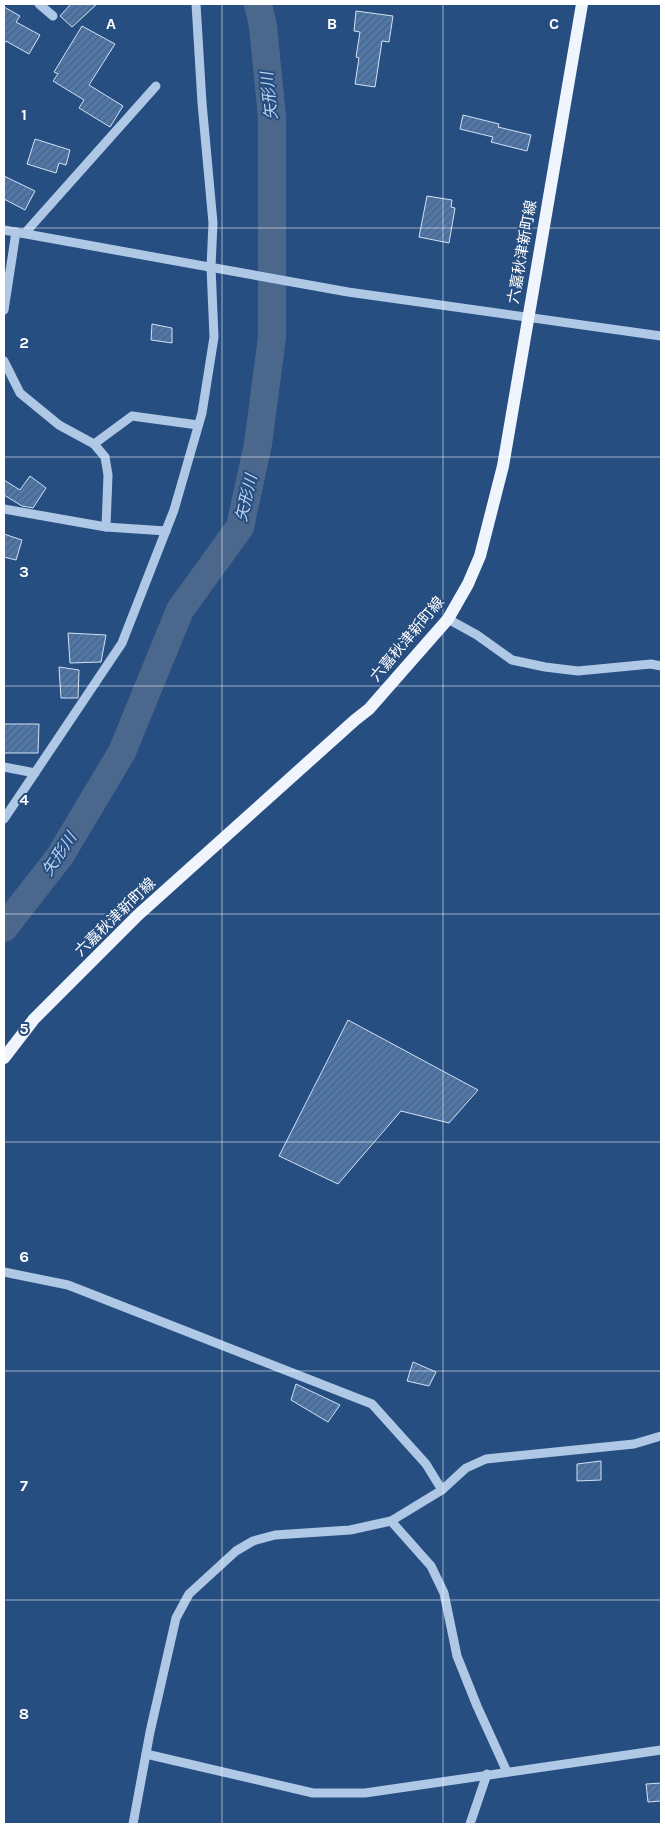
<svg xmlns="http://www.w3.org/2000/svg" width="665" height="1828" font-family="Karla,'Noto Sans JP',sans-serif">
  <style>
    .lines { fill: none; stroke-linecap: round; stroke-linejoin: round }
    .river { stroke: #4c678c; stroke-width: 28 }
    .building { fill: url(#building-hatch); stroke: #d2e2f5 }
    .minor { stroke: #afc8e6; stroke-width: 9 }
    .major { stroke: #f0f5fd; stroke-width: 12 }
    .grid { fill: none; stroke: #fff; stroke-width: 1; stroke-opacity: 0.55 }
    .labels { text-anchor: middle; dominant-baseline: central; stroke-width: 4; stroke-linejoin: round; paint-order: stroke }
    .street-label { font-size: 15px; fill: #fff; stroke: #274e81 }
    .water-label { font-size: 16px; font-style: italic; fill: #bbd2ee; stroke: #274e81 }
    .grid-label { font-size: 16px; text-anchor: middle; font-weight: bold; fill: #fff; stroke: #274e81; stroke-width: 4; stroke-linejoin: round; paint-order: stroke }
  </style>
  <defs>
    <pattern id="building-hatch" width="6" height="6" patternUnits="userSpaceOnUse" patternTransform="scale(1.25)"><rect width="6" height="6" fill="#5077a9"/><path d="M-1 1l2-2M0 6l6-6M5 7l2-2" fill="none" stroke="#4e627a"/></pattern>
  </defs>
  <rect width="100%" height="100%" fill="#274e81"/>
  <g class="lines">
    <path class="river" d="M4,928l56,-72 62,-104 58,-142 60,-83 18,-83 14,-107v-220l-9,-91 -5,-22"/>
  </g>
  <g class="building">
    <path d="M71,4h26l-25,23 -12,-11z"/>
    <path d="M4,7l16,9 -4,6 24,13 -11,19 -23,-13 -2,3z"/>
    <path d="M356,11l37,5 -4,26 -7,-1 -7,46 -20,-3 4,-26 -3,-1 4,-25 -6,-1z"/>
    <path d="M82,26l33,18 -26,41 34,21 -13,21 -31,-19 5,-8 -31,-19 5,-7 -4,-2z"/>
    <path d="M463,115l36,9 -1,3 33,8 -4,16 -36,-9 2,-5 -33,-8z"/>
    <path d="M35,139l35,11 -4,15 -7,-2 -3,10 -29,-9z"/>
    <path d="M4,176l31,15 -10,19 -21,-11z"/>
    <path d="M427,196l25,4 -1,7 4,1 -6,35 -30,-6z"/>
    <path d="M152,324l20,4v15l-21,-3z"/>
    <path d="M30,476l16,12 -13,20 -11,-2 -18,-11v-15l16,10z"/>
    <path d="M4,534l18,6 -6,20 -12,-3z"/>
    <path d="M68,633l38,2 -5,27 -31,1z"/>
    <path d="M59,667l20,3 -1,28h-17z"/>
    <path d="M4,724h35l-1,29h-34z"/>
    <path d="M348,1020l130,70 -29,33 -48,-12 -63,73 -59,-28z"/>
    <path d="M413,1362l23,10 -7,14 -22,-5z"/>
    <path d="M296,1384l44,21 -12,17 -37,-22z"/>
    <path d="M601,1461v19l-24,1v-17z"/>
    <path d="M661,1783v18l-13,1 -2,-18z"/>
  </g>
  <g class="lines">
    <g class="minor">
      <path d="M39,4l14,12"/>
      <path d="M4,230l344,62 313,44"/>
      <path d="M25,233l131,-147"/>
      <path d="M4,310l12,-78"/>
      <path d="M4,361l16,32 39,32 35,19 11,13 3,18 -2,52"/>
      <path d="M94,444l38,-28 66,9"/>
      <path d="M4,509l102,18 60,4"/>
      <path d="M448,619l29,16 35,25 33,7 33,4 73,-7 10,2"/>
      <path d="M4,767l31,6"/>
      <path d="M4,819l118,-176 52,-133 28,-97 12,-76 -3,-70 2,-44 -11,-120 -6,-99"/>
      <path d="M4,1272l64,13 304,119 54,60 16,26"/>
      <path d="M391,1521l40,45 13,27 13,63 20,50 30,66"/>
      <path d="M146,1754l167,39h52l296,-43"/>
      <path d="M133,1824l17,-92 26,-114 13,-24 47,-43 17,-10 22,-6 75,-5 41,-9 51,-31 24,-22 20,-9 148,-15 27,-8"/>
      <path d="M470,1824l17,-50"/>
    </g>
    <path class="major" d="M4,1058l30,-39 104,-104 217,-195 14,-11 79,-90 20,-35 12,-28 23,-90 79,-462"/>
  </g>
  <path class="grid" d="M222,4v1820M443,4v1820M4,228h657M4,457h657M4,686h657M4,914h657M4,1142h657M4,1371h657M4,1600h657"/>
  <g class="labels">
    <g class="street-label">
      <text transform="translate(522 252) rotate(-80)">六嘉秋津新町線</text>
      <text transform="translate(407 639) rotate(-50)">六嘉秋津新町線</text>
      <text transform="translate(115 917) rotate(-44)">六嘉秋津新町線</text>
    </g>
    <g class="water-label">
      <text transform="translate(269 96) rotate(-96)">矢形川</text>
      <text transform="translate(246 498) rotate(-77)">矢形川</text>
      <text transform="translate(59 854) rotate(-56)">矢形川</text>
    </g>
  </g>
  <g class="grid-label">
    <text x="111" y="29">A</text>
    <text x="332" y="29">B</text>
    <text x="554" y="29">C</text>
    <text x="24" y="120">1</text>
    <text x="24" y="348">2</text>
    <text x="24" y="577">3</text>
    <text x="24" y="805">4</text>
    <text x="24" y="1034">5</text>
    <text x="24" y="1262">6</text>
    <text x="24" y="1491">7</text>
    <text x="24" y="1719">8</text>
  </g>
  <rect width="665" height="1828" fill="none" stroke="#ffffff" stroke-width="10"/>
</svg>
